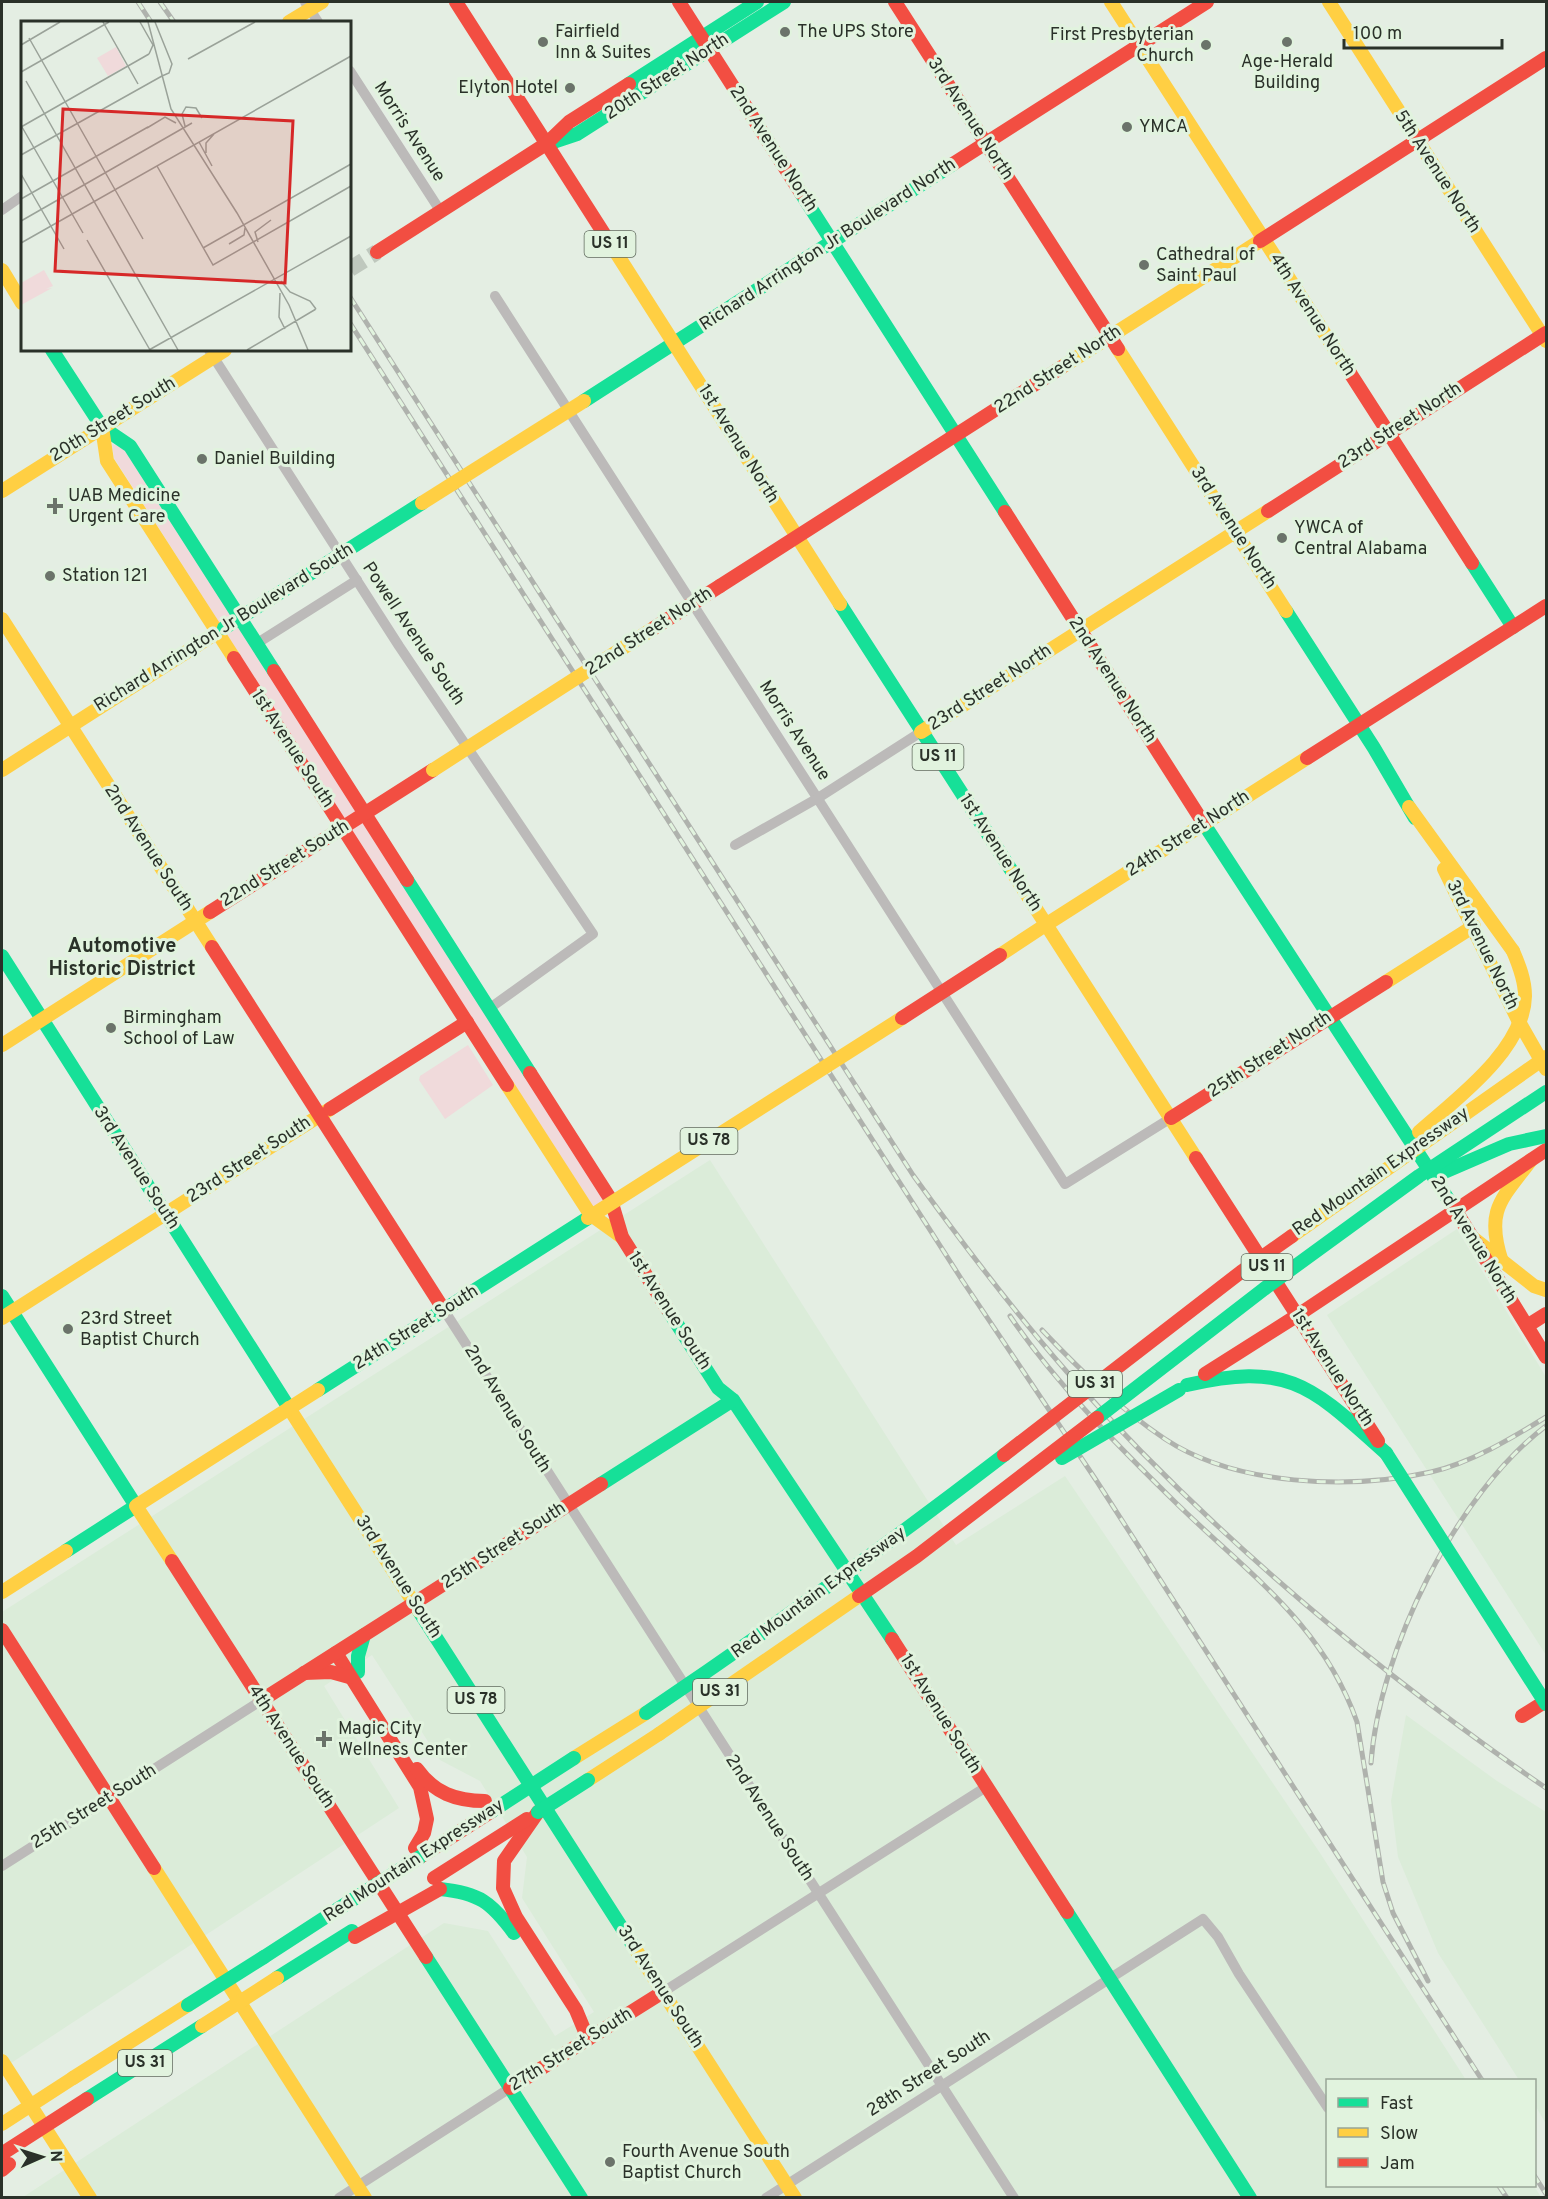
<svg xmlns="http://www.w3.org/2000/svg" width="1548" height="2199" font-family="Overpass,sans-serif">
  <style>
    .built { fill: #dbecd9 }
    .green { fill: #f0dadb }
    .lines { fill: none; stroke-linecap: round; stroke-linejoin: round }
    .secondary-tunnel { stroke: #bfc8be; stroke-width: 16; stroke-dasharray: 16 8; stroke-linecap: butt }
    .street { stroke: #bcbab9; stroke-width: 10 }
    .fast { stroke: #16e098; stroke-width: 14 }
    .slow { stroke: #ffcf43; stroke-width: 14 }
    .jam { stroke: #f24e42; stroke-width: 14 }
    .rail-casing { stroke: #afb2ad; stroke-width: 5 }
    .rail { stroke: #e1f3de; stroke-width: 3; stroke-dasharray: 9; stroke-linecap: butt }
    .fast-bridge { stroke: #16e098; stroke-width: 14 }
    .slow-bridge { stroke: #ffcf43; stroke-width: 14 }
    .jam-bridge { stroke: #f24e42; stroke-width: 14 }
    .poi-dot { fill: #6b736a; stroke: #e1f3de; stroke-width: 2 }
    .labels { text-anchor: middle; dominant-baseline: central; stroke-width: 6; stroke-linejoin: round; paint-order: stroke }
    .shield { fill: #e1f3de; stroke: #616b5f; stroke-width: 1.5 }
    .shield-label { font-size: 16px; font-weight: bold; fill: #2a3129 }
    .poi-label { font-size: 18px; fill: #2a3129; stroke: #e1f3de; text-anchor: start }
    .street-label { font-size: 18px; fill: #2a3129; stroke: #e1f3de }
    .neighbourhood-label { font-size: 20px; font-weight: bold; fill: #2a3129; stroke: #e1f3de }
    .inset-road { fill: none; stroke: #9aa299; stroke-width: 1.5 }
    .view { fill: #d62828; fill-opacity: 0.15; stroke: #d62828; stroke-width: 3 }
    .inset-edge { fill: none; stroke: #2a3129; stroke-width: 3 }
  </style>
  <rect width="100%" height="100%" fill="#e4eee3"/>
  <g class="built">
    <path d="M710,1160l246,385 109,-69 255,377 146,227h-138v106h206l7,11h-1518l421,-274 44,8 67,105 39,-24 -72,-114 5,-41 -47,-76 -40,-21 -68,-105 -48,31 75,122 -397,261v-457z"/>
    <path d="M1457,1229l89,148v278l-219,-340z"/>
    <path d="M1406,1715l91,66 49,31v312l-11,-19 -1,-25h-15l-81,-127 -40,-96 -7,-56z"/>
  </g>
  <g class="green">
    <path d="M112,444l13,5 482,753 -12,8 -481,-752z"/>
    <path d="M468,1045l25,40 -48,34 -26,-39 1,-4z"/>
  </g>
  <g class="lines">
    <path class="secondary-tunnel" d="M350,269l27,-17"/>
    <g class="street">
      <path d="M305,2l13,20"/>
      <path d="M350,71l91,141"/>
      <path d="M2,210l20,-14"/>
      <path d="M495,296l570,888 106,-66"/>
      <path d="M209,350l190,296 194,288 -103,74"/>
      <path d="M256,644l101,-64"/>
      <path d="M735,845l83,-47 103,-66"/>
      <path d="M444,1310l570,888"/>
      <path d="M2,1866l260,-166"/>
      <path d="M663,1992l323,-205"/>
      <path d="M339,2198l171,-110"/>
      <path d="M766,2198l437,-279 15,18 21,37 89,134"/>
    </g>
    <g class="fast">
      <path d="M629,84l128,-82"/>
      <path d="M550,143l27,-9 207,-132"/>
      <path d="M801,193l204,319"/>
      <path d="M52,350l50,77 28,19 144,225"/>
      <path d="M584,401l369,-237"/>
      <path d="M1472,563l41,64"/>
      <path d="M840,604l173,269"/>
      <path d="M1286,611l88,137 41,70"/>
      <path d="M1204,824l255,392"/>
      <path d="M407,880l123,193"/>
      <path d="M2,956l287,452"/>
      <path d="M2,1296l134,210 -70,45"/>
      <path d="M668,1310l50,78 15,12 159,239"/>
      <path d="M1187,1385c103,-24 125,2 199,68"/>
      <path d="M318,1390l270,-172"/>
      <path d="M601,1484l132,-84"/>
      <path d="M419,1611l217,339"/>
      <path d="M358,1672v-16l6,-21"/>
      <path d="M440,1889c39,4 51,13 74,44"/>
      <path d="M1067,1912l183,286"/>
      <path d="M264,1957l74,-48"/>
      <path d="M426,1957l155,241"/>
      <path d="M277,1978l75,-47"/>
      <path d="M87,2099l115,-73"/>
    </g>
    <g class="slow">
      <path d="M1111,2l239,371"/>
      <path d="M1329,2l217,339"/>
      <path d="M289,22l33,-20"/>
      <path d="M608,240l232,364"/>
      <path d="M2,270l20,33"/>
      <path d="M1118,349l168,262"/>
      <path d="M1062,367l198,-126"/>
      <path d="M102,427l5,34 127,197"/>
      <path d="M2,491l223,-141"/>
      <path d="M2,619l210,328"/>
      <path d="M921,732l347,-221"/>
      <path d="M2,770l222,-142"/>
      <path d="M1409,807l104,144"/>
      <path d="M1444,869l74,151 28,49"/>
      <path d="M1013,873l183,285"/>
      <path d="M1047,924l260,-166"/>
      <path d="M1000,955l47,-31"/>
      <path d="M1386,982l88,-56"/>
      <path d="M2,1045l208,-133"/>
      <path d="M507,1085l83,129 32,23"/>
      <path d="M1473,1238l61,48 12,4"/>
      <path d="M1502,1262c-17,-52 -1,-62 29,-102"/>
      <path d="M2,1318l328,-209"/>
      <path d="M289,1408l130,203"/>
      <path d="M172,1561l-36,-55 182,-116"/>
      <path d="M2,1592l64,-41"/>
      <path d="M574,1758l72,-45"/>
      <path d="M588,1780l71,-46"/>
      <path d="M154,1868l211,330"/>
      <path d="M636,1950l159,248"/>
      <path d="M2,2061l88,137"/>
      <path d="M73,2078l115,-73"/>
    </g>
    <g class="jam">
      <path d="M456,2l152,238"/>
      <path d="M679,2l122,191"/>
      <path d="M895,2l223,347"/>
      <path d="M953,164l254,-162"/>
      <path d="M1260,241l286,-183"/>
      <path d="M377,252l169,-108 23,-22 60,-38"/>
      <path d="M1350,373l122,190"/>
      <path d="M1268,511l278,-178"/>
      <path d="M1005,512l199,312"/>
      <path d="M720,586l342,-219"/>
      <path d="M234,658l273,427"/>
      <path d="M274,671l133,209"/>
      <path d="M1307,758l239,-152"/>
      <path d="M210,912l223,-142"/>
      <path d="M212,947l232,363"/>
      <path d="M530,1073l81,127 11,37 46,73"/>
      <path d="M330,1109l137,-87"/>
      <path d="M1171,1118l215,-136"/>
      <path d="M1196,1158l182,283"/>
      <path d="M1459,1216l87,141"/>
      <path d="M1298,1315l248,-165"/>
      <path d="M1527,1326l19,-12"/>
      <path d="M1205,1374l93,-59"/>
      <path d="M172,1561l254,396"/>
      <path d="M2,1630l152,238"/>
      <path d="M892,1639l175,273"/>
      <path d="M336,1653l84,134 7,32 -3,14 -9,15"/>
      <path d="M304,1673l27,-1 18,5"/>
      <path d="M262,1700l339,-216"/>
      <path d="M1522,1716l24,-15"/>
      <path d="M417,1769c17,24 39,32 68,32"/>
      <path d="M538,1812l-34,49 -1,27 13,29 60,93 12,29"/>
      <path d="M420,1857l72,-46"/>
      <path d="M434,1878l93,-59"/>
      <path d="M510,2088l153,-96"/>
      <path d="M2,2170l7,-6"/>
    </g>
    <defs>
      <g id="rail">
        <path d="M138,2l13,20"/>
        <path d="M160,2l14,20"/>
        <path d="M350,297l563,878c49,68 99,134 154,197 141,159 305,296 479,416"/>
        <path d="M350,323l612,957 134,200 386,600"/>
        <path d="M1010,1316c44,65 104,126 160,181 73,73 151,123 187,225l26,160 10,31 35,68"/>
        <path d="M1042,1330c38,40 78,79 123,109 71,47 185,51 266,33 40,-9 81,-34 115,-55"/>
        <path d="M1371,1763c8,-112 85,-269 175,-337"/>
        <path d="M1534,2175l12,19"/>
        <path d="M1499,2186l8,12"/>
      </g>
    </defs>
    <use href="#rail" class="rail-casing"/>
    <use href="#rail" class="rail"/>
    <g class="fast-bridge">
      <path d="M224,628l198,-125"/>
      <path d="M1444,1172l65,-28 37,-8"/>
      <path d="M1097,1418l167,-129 155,-113 127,-84"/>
      <path d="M1386,1453l160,251"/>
      <path d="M1062,1458l117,-68"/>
      <path d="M646,1713c122,-82 241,-168 358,-258"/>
      <path d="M492,1811l82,-53"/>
      <path d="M538,1812l50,-32"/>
      <path d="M338,1909l82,-52"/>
      <path d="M188,2005l76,-48"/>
    </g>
    <g class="slow-bridge">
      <path d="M422,503l162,-102"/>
      <path d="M433,770l221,-142"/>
      <path d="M1419,1132c37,-33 105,-82 106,-136 0,-16 -6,-31 -12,-45"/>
      <path d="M588,1218l314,-200"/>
      <path d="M1292,1236l254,-179"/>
      <path d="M659,1734l200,-138"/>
      <path d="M202,2026l75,-48"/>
      <path d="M2,2124l71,-46"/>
    </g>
    <g class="jam-bridge">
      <path d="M654,628l66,-42"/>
      <path d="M902,1018l98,-63"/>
      <path d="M1004,1455l237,-183 51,-36"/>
      <path d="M859,1596l58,-40 180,-138"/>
      <path d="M355,1937l85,-48"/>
      <path d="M3,2153l84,-54"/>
    </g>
  </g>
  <g class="poi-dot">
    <circle cx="785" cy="32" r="6"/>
    <circle cx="543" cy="42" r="6"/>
    <circle cx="1287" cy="42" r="6"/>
    <circle cx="1206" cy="45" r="6"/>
    <circle cx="570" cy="88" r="6"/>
    <circle cx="1127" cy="127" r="6"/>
    <circle cx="1144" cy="265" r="6"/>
    <circle cx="202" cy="459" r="6"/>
    <path d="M52 497h6v6h6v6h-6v6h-6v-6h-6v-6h6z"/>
    <circle cx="1282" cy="538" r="6"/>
    <circle cx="50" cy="576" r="6"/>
    <circle cx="111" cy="1028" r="6"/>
    <circle cx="68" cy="1329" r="6"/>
    <path d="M321 1730h6v6h6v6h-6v6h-6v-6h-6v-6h6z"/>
    <circle cx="610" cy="2162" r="6"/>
  </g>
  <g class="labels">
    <g class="shield">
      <rect x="584.5" y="231" width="51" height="26" rx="4.5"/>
      <rect x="912.5" y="744" width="51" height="26" rx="4.5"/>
      <rect x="680.5" y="1128" width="57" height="26" rx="4.5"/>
      <rect x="1241.5" y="1254" width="51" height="26" rx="4.5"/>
      <rect x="1068" y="1371" width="54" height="26" rx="4.5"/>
      <rect x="693" y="1679" width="54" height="26" rx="4.5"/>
      <rect x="447.5" y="1687" width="57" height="26" rx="4.5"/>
      <rect x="118" y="2050" width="54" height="26" rx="4.5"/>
    </g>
    <g class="shield-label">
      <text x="610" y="244">US 11</text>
      <text x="938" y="757">US 11</text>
      <text x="709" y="1141">US 78</text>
      <text x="1267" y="1267">US 11</text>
      <text x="1095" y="1384">US 31</text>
      <text x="720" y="1692">US 31</text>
      <text x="476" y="1700">US 78</text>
      <text x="145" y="2063">US 31</text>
    </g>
    <g class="poi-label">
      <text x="555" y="32">Fairfield<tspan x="555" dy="21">Inn &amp; Suites</tspan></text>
      <text x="797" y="32">The UPS Store</text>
      <text x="1194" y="35" text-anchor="end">First Presbyterian<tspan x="1194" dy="21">Church</tspan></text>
      <text x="1287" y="62" text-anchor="middle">Age-Herald<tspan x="1287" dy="21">Building</tspan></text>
      <text x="558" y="88" text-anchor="end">Elyton Hotel</text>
      <text x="1139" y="127">YMCA</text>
      <text x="1156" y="255">Cathedral of<tspan x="1156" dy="21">Saint Paul</tspan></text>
      <text x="214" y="459">Daniel Building</text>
      <text x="68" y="496">UAB Medicine<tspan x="68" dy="21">Urgent Care</tspan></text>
      <text x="1294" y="528">YWCA of<tspan x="1294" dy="21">Central Alabama</tspan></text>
      <text x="62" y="576">Station 121</text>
      <text x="123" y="1018">Birmingham<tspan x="123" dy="21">School of Law</tspan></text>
      <text x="80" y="1319">23rd Street<tspan x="80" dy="21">Baptist Church</tspan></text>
      <text x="338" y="1729">Magic City<tspan x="338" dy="21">Wellness Center</tspan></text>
      <text x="622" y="2152">Fourth Avenue South<tspan x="622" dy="21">Baptist Church</tspan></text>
    </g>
    <g class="street-label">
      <text transform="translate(667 77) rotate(-33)">20th Street North</text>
      <text transform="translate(970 119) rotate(57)">3rd Avenue North</text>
      <text transform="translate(409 132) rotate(57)">Morris Avenue</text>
      <text transform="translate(773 149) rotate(57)">2nd Avenue North</text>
      <text transform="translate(1437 172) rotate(57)">5th Avenue North</text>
      <text transform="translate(828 245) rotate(-33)">Richard Arrington Jr Boulevard North</text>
      <text transform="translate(1312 315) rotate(57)">4th Avenue North</text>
      <text transform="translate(1058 370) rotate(-33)">22nd Street North</text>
      <text transform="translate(113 420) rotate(-32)">20th Street South</text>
      <text transform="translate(1400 426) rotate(-33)">23rd Street North</text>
      <text transform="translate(738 444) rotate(58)">1st Avenue North</text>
      <text transform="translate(1233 528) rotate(57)">3rd Avenue North</text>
      <text transform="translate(224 628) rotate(-32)">Richard Arrington Jr Boulevard South</text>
      <text transform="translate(649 632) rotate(-33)">22nd Street North</text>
      <text transform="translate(413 634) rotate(56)">Powell Avenue South</text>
      <text transform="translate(1112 680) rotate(57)">2nd Avenue North</text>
      <text transform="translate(990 688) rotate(-33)">23rd Street North</text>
      <text transform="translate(794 731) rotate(57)">Morris Avenue</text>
      <text transform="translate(292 749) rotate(57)">1st Avenue South</text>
      <text transform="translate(1188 834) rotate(-33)">24th Street North</text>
      <text transform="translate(148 848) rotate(57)">2nd Avenue South</text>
      <text transform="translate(1000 853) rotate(57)">1st Avenue North</text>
      <text transform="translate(285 864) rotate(-32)">22nd Street South</text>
      <text transform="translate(1482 945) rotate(64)">3rd Avenue North</text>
      <text transform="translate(1270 1055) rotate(-33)">25th Street North</text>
      <text transform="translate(249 1160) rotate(-33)">23rd Street South</text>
      <text transform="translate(136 1168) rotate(57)">3rd Avenue South</text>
      <text transform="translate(1381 1172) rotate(-35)">Red Mountain Expressway</text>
      <text transform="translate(1473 1240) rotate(58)">2nd Avenue North</text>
      <text transform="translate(669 1311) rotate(57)">1st Avenue South</text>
      <text transform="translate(416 1328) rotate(-32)">24th Street South</text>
      <text transform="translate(1332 1368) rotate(57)">1st Avenue North</text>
      <text transform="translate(507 1409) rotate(58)">2nd Avenue South</text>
      <text transform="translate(504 1546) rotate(-33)">25th Street South</text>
      <text transform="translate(398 1577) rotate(57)">3rd Avenue South</text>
      <text transform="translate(819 1593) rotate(-36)">Red Mountain Expressway</text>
      <text transform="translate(940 1714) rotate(58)">1st Avenue South</text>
      <text transform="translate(291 1747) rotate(57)">4th Avenue South</text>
      <text transform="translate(94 1807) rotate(-32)">25th Street South</text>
      <text transform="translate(769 1818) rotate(57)">2nd Avenue South</text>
      <text transform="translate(414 1861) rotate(-33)">Red Mountain Expressway</text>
      <text transform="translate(660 1987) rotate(57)">3rd Avenue South</text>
      <text transform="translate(571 2050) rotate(-32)">27th Street South</text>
      <text transform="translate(929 2074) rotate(-33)">28th Street South</text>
    </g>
    <g class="neighbourhood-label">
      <text x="122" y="947">Automotive<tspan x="122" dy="23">Historic District</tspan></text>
    </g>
  </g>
  <g transform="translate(21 21)">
    <rect width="330" height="330" fill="#e4eee3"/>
    <path d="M95,26l10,19 -18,10 -11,-18zM23,249l9,16 -7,3 6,-1 -31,17v-22z" fill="#f0dadb"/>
    <path class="inset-road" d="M82,1l35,62M119,1l13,23 -4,9M127,1l23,87 66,104 52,92 19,45M134,1l17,42 -3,9 -7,3M8,17l114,201M0,24l39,-23M167,38l67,-37M0,51l88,-50M5,60l152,269M164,105l-3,-12 4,-7 10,1 6,10M0,106l128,-73M1,106l61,106M126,107l18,-11 11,6M178,121l13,24M185,132v-10l8,-9M0,134l141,-79M136,145l56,99 138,-79M0,153l43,75M0,178l127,-72M0,200l171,-98M66,219l63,110M237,221l-3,-10 16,-12M0,222l330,-187M208,223l15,-9 1,-7M182,227l148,-84M260,260l9,11 20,9 6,8M259,272l-1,24 6,12M128,329l202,-114M226,329l69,-41"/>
    <path class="view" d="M42,88l230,12 -8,162 -230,-12z"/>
    <rect width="330" height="330" class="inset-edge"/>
  </g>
  <rect width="1548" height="2199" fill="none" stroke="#2a3129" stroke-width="6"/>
  <rect x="1326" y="2079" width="210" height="108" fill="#e1f3de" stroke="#98a596" stroke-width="1.5"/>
  <rect x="1338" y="2098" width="30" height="9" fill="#16e098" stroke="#98a596" stroke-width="1.5"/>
  <text x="1380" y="2109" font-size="18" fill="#2a3129">Fast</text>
  <rect x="1338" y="2128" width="30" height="9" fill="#ffcf43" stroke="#98a596" stroke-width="1.5"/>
  <text x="1380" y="2139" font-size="18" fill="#2a3129">Slow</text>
  <rect x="1338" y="2158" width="30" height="9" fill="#f24e42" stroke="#98a596" stroke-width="1.5"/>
  <text x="1380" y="2169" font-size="18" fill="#2a3129">Jam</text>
  <g transform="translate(42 2157) rotate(87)" stroke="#e1f3de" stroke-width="4.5" paint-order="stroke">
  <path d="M0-4.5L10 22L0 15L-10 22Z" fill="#2a3129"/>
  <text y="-9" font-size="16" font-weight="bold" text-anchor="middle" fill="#2a3129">N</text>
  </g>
  <path d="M1344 39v9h158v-9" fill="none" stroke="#2a3129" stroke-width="3"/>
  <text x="1353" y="39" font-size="18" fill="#2a3129" stroke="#e1f3de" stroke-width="4.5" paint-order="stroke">100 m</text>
</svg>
